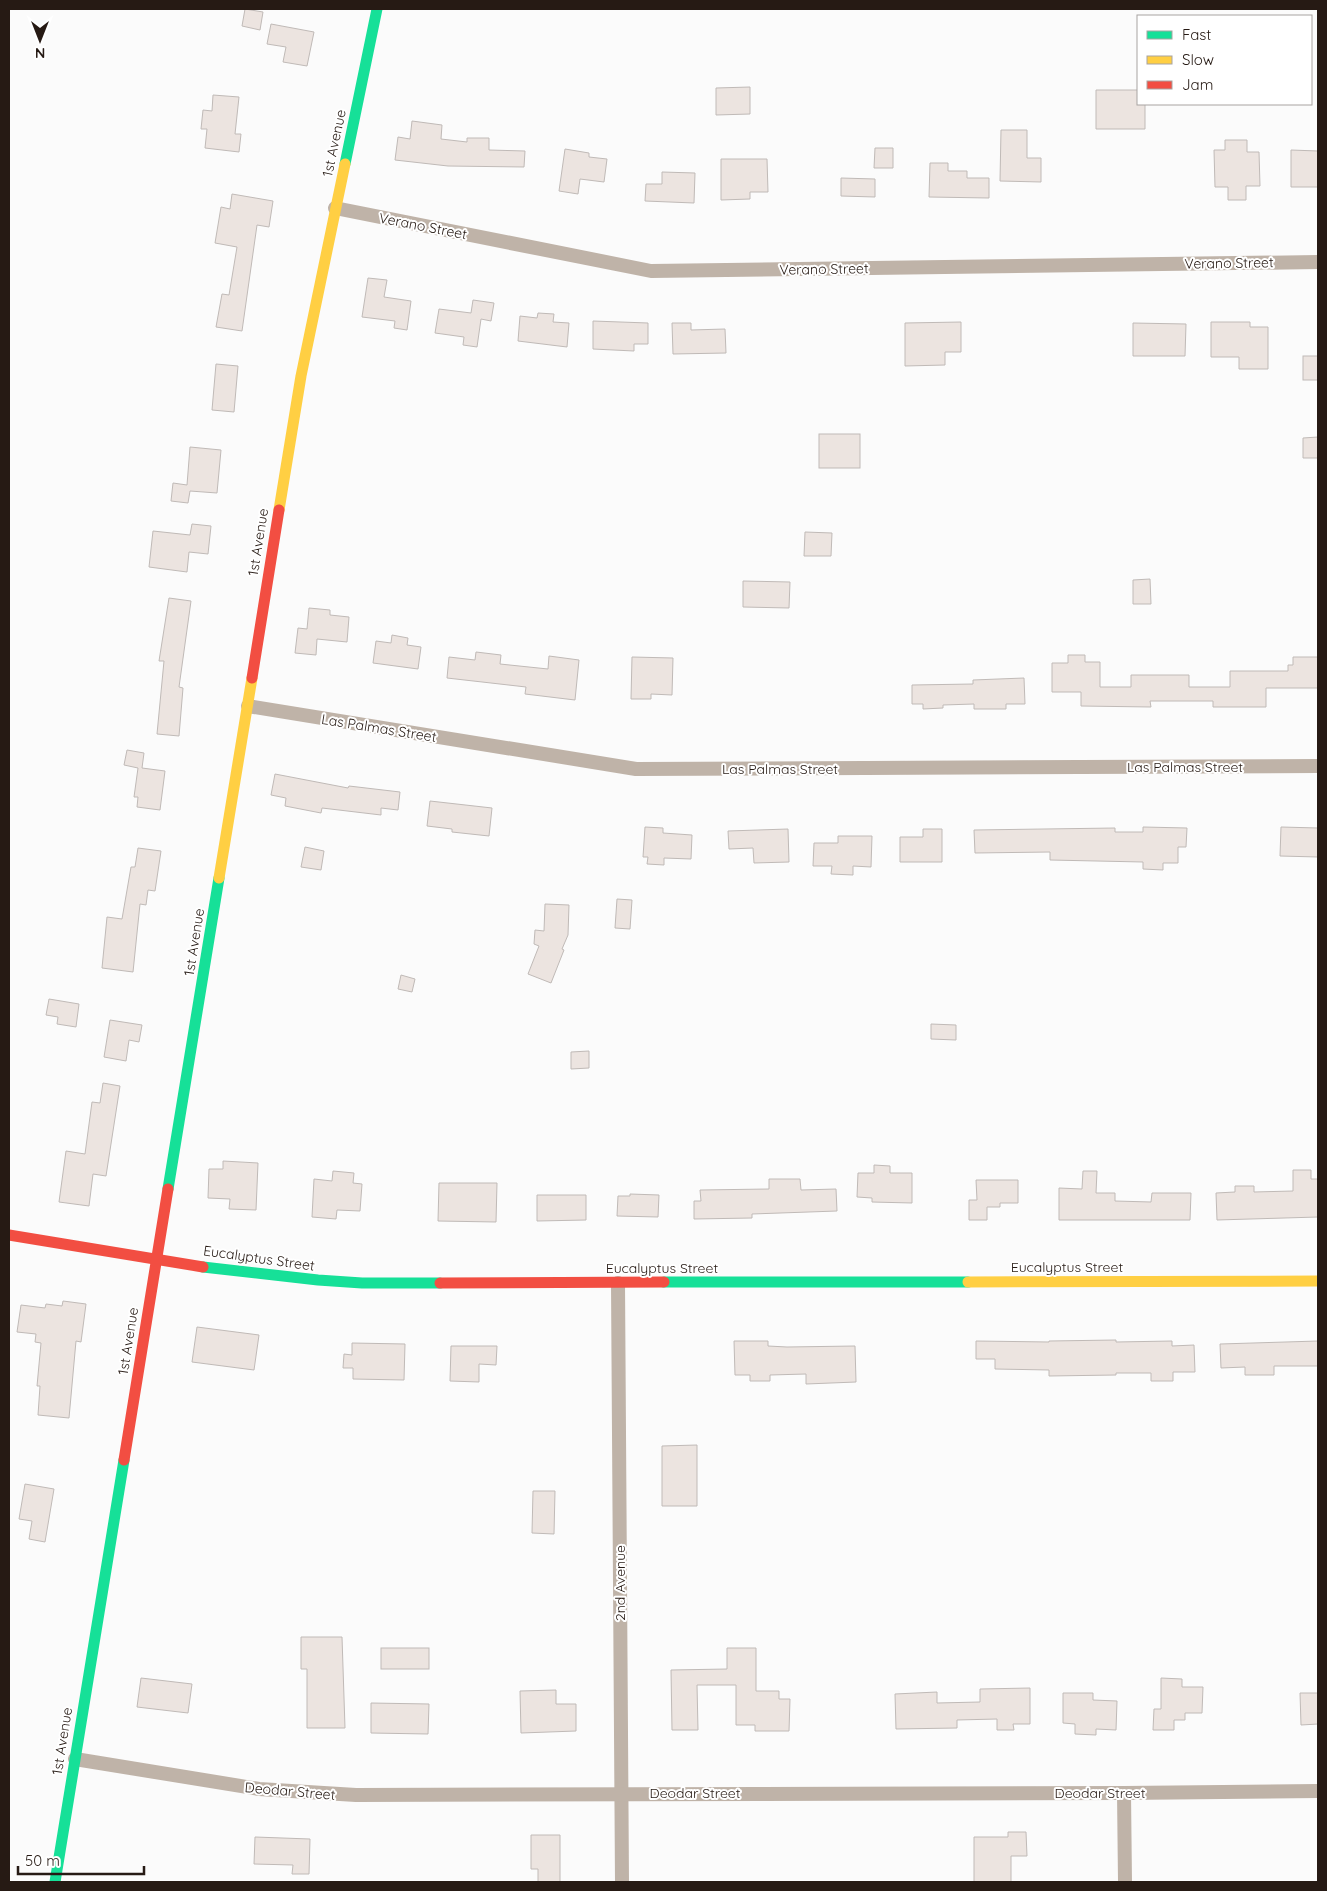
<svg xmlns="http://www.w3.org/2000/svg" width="1327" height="1891" font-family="Quicksand,sans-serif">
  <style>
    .building { fill: #ece4e0; stroke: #c0bab7 }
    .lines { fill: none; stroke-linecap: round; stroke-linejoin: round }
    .street { stroke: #bfb3a8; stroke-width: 14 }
    .fast { stroke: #16e098; stroke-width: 11 }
    .slow { stroke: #ffcf43; stroke-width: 11 }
    .jam { stroke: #f24e42; stroke-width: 11 }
    .labels { text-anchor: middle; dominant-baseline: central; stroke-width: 4; stroke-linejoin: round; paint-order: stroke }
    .street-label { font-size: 14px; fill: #261a14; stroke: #fff }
  </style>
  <rect width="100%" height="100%" fill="#fbfbfb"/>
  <g class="building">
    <path d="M245,9l18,3 -3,18 -18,-4z"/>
    <path d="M271,24l43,8 -7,34 -24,-4 3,-15 -19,-3z"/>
    <path d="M750,87v27l-34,1v-27z"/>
    <path d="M1096,90h42v14h7v25h-49z"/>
    <path d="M213,95l26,2 -4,37h6l-2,18 -34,-4 2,-19h-6l2,-19 9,1z"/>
    <path d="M412,121l30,4 -1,14 26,3v-4h22v12l36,1 -1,16 -76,-1 -53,-6 3,-23 12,2z"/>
    <path d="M1001,130h26v28h14v24l-41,-1z"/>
    <path d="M1225,140h22v12h12l1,34h-14v14h-18v-13h-13l-1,-37h11z"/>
    <path d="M875,148h18v20h-19z"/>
    <path d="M565,149l24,4v4l18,2 -3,23 -24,-3 -2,15 -19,-3z"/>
    <path d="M1291,150l27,1v36h-27z"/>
    <path d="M721,159h46l1,33h-18v7l-29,1z"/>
    <path d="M930,163h18v8h19v7h22v20l-60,-1z"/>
    <path d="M662,172l33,1 -1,30 -49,-2 1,-17h16z"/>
    <path d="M841,178l34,1v18l-34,-1z"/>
    <path d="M232,194l41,7 -4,26 -12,-2 -15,106 -26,-4 6,-33 7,1 8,-48 -22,-4 6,-36 9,2z"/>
    <path d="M368,278l19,2 -3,17 27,4 -4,29 -13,-2 1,-7 -33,-4z"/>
    <path d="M473,300l21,3 -3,18 -10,-2 -4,28 -14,-2 1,-8 -29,-4 4,-24 32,4z"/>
    <path d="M538,313l16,1 -1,8 16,1 -2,24 -49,-6 2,-25 17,2z"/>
    <path d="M593,321l55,2v21h-14v7l-41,-2z"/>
    <path d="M961,322v30h-16v13l-40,1v-43z"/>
    <path d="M1211,322h39v5h18v42h-29v-12h-28z"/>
    <path d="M672,323h19v7l34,-1 1,24 -53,1z"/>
    <path d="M1133,323l53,1 -1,32h-52z"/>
    <rect x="1303" y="356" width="15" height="24"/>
    <path d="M216,364l22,2 -4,46 -22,-2z"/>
    <rect x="819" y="434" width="41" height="34"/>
    <path d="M1318,437v21h-15v-20z"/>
    <path d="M190,447l31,3 -4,43 -27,-2 -2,12 -17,-2 2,-18 14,2z"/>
    <path d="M192,524l19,2 -3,28 -19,-2 -2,20 -38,-5 4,-36 37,4z"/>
    <path d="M805,532l27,1 -1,23h-27z"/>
    <path d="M1150,579l1,25h-18v-24z"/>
    <path d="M743,581l47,1 -1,26 -46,-1z"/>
    <path d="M169,598l22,3 -12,86 4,1 -4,48 -22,-2 7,-73h-5z"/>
    <path d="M309,608l21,2v5l19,2 -2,25 -30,-3 -1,16 -21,-2 3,-25 9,1z"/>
    <path d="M392,635l16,3 -1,7 14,2 -3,22 -45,-6 3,-22 15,2z"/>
    <path d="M476,652l25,3 -1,9 48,5 1,-13 30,4 -4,40 -50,-6 1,-7 -79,-9 2,-21 26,3z"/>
    <path d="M1068,655h17v7h15v25h31v-12h58v12h41v-16h58v-6h5v-8h25v31h-52v19h-53v-6h-63l1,6 -70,-1v-14h-29v-29h16z"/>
    <path d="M632,657l41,1 -1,37 -21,-1v5h-20z"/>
    <path d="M1024,678l1,26h-19v5h-32v-5l-31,1v3l-20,1v-5h-11v-19l61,-1v-4z"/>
    <path d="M127,750l17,3 -2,15 23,3 -5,39 -23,-3 1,-10h-4l4,-29 -14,-3z"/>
    <path d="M275,774l73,14 1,-2 51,6 -2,18 -17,-2v7l-59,-7 -1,5 -36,-7 1,-8 -15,-3z"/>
    <path d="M430,801l62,7 -3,28 -37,-4v-3l-25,-3z"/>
    <path d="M645,827l18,1v5l29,2 -1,24 -27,-1v7l-17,-1 1,-7h-5z"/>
    <path d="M1143,827l44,1 -1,19h-8v16h-15v7l-20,-1v-7l-93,-2v-8l-75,1 -1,-23 141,-2v4h28z"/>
    <path d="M1281,827l37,1v29l-38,-1z"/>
    <path d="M788,829l1,33 -35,1 -1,-15 -24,1 -1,-18z"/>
    <path d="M923,829h19v33h-42v-25h23z"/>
    <path d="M838,836h34l-1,31 -18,-1v9l-22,-1 1,-8h-19l1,-23h24z"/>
    <path d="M305,847l19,4 -3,19 -20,-3z"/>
    <path d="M138,848l23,3 -6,40 -7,-1 -2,15 -6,-1 -7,68 -31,-4 5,-51 15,2 9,-52h4z"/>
    <path d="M617,899l15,1 -2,29 -15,-1z"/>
    <path d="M545,904l24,1 -1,30 -6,14 2,1 -13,33 -23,-9 11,-28 -5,-2 1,-14 9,1z"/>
    <path d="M401,975l14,4 -3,13 -14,-3z"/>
    <path d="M49,999l30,5 -3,23 -19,-3 1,-7 -12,-2z"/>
    <path d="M110,1020l32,5 -3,17 -10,-2 -3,21 -22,-4z"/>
    <path d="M931,1024l25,1v15l-25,-1z"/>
    <path d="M589,1051v17l-18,1v-17z"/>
    <path d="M103,1083l17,3 -14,90 -13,-2 -4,32 -30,-4 7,-51 19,3 7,-52 8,1z"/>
    <path d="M223,1161l35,2 -2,47 -27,-1 1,-10 -22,-1 1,-29h14z"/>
    <path d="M874,1165l16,1v7h22v30l-40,-1v-4l-15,-1 1,-24h16z"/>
    <path d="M1293,1170h18v9h7v38l-101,3 -1,-27 19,-1v-6h19v6l39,-1z"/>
    <path d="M333,1171l21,2 -1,10 9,1 -2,27 -23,-1 -1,9 -24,-2 2,-38 18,2z"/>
    <path d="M1083,1171h14l-1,22h19v8l36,1 1,-9h39l-1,27h-131v-32l23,1z"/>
    <path d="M769,1179h31l1,11 35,-1 1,22 -85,3v4l-58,1v-18h7l-1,-11 69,-1z"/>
    <path d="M976,1180h42v23h-18v4h-13v13h-18v-20h8z"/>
    <path d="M439,1183h58l-1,39 -58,-1z"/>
    <path d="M630,1194l29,1 -1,22 -41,-1 1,-20h12z"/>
    <path d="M537,1195h49v25l-49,1z"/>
    <path d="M63,1301l23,3 -5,38 -5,-1 -7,77 -31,-3 2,-29h-3l4,-43 -6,-1 1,-8 -19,-2 4,-27 24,3 1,-4 16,2z"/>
    <path d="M197,1327l62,8 -5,35 -62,-8z"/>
    <path d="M1116,1340v2l56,-1v5l22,-1 1,27h-22v9h-22v-8h-35v2l-67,1v-6l-54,-1v-10h-19v-18l73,1v-1z"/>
    <path d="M734,1341h34v5l19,1 68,-1 1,36 -50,2v-10l-36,1v6h-20v-6h-15z"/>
    <path d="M1318,1341v25h-44v9h-29v-8l-24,1 -1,-24z"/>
    <path d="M352,1343l53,1 -1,36 -51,-1v-11h-10l1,-14 8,1z"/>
    <path d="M451,1346h46l-1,19 -17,-1v18l-29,-1z"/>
    <path d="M697,1445v61h-35v-60z"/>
    <path d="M25,1484l29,5 -9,53 -16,-3 3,-18 -13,-2z"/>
    <path d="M533,1491h22l-1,43 -22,-1z"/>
    <path d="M301,1637h41l3,91h-38v-59h-6z"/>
    <rect x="381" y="1648" width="48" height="21"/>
    <path d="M727,1648h29v43h23v8h11l-1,32h-34v-6h-19v-40h-39l1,45h-26l-1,-60 56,-1z"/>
    <path d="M141,1678l51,6 -4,29 -51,-6z"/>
    <path d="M1161,1678l21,1v8h21l-1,26h-17v7h-11v10h-21l1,-21h7z"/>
    <path d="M1030,1688v36h-17l1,6h-17v-11l-40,1v8l-61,1 -1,-35 42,-2v11l43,-1v-13z"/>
    <path d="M556,1690v14h20v27l-55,2 -1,-42z"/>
    <path d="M1063,1693h30v7l24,1 -1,29 -20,-1v6l-21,-1v-10l-12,-1z"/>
    <path d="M1300,1693h18v31l-17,1z"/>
    <path d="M371,1703l58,1 -1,30 -57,-1z"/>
    <path d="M1008,1832h18l1,24h-16v26h-37v-45h34z"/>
    <path d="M531,1835h29v47h-22v-13h-7z"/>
    <path d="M255,1837l55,2 -1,35h-17l1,-9 -39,-1z"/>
  </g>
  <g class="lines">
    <g class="street">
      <path d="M335,208l316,63 667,-9"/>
      <path d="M248,706l388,63 682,-3"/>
      <path d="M618,1283l4,599"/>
      <path d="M75,1759l184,30 97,6 768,-2 194,-2"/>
      <path d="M1124,1793l1,89"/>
    </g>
    <g class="fast">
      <path d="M345,164l32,-155"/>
      <path d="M168,1189l51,-311"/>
      <path d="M203,1267l115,13 44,3h78"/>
      <path d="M664,1282h304"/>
      <path d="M55,1882l69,-422"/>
    </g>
    <g class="slow">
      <path d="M279,510l22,-134 44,-212"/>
      <path d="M219,878l33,-200"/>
      <path d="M968,1282l350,-1"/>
    </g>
    <g class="jam">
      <path d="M252,678l27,-168"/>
      <path d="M9,1235l194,32"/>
      <path d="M440,1283l224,-1"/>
      <path d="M124,1460l44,-271"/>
    </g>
  </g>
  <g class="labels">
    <g class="street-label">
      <text transform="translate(334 143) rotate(-78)">1st Avenue</text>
      <text transform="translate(423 226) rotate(11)">Verano Street</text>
      <text transform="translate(1229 263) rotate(-1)">Verano Street</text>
      <text transform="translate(824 269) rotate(-1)">Verano Street</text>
      <text transform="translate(258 542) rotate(-81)">1st Avenue</text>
      <text transform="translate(379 728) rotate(9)">Las Palmas Street</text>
      <text x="1185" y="767">Las Palmas Street</text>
      <text x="780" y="769">Las Palmas Street</text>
      <text transform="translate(194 942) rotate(-81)">1st Avenue</text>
      <text transform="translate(259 1258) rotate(8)">Eucalyptus Street</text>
      <text x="1067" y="1267">Eucalyptus Street</text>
      <text x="662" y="1268">Eucalyptus Street</text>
      <text transform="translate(128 1341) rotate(-81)">1st Avenue</text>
      <text transform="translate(620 1583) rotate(-90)">2nd Avenue</text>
      <text transform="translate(62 1741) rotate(-81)">1st Avenue</text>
      <text transform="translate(290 1791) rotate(5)">Deodar Street</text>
      <text x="695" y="1793">Deodar Street</text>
      <text x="1100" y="1793">Deodar Street</text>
    </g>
  </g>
  <rect width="1327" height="1891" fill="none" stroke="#261a14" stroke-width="20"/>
  <rect x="1137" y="15" width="175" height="90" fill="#ffffff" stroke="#a8a3a1"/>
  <rect x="1147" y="31" width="25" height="8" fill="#16e098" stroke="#a8a3a1"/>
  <text x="1182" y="40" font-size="15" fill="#261a14">Fast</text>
  <rect x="1147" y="56" width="25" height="8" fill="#ffcf43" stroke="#a8a3a1"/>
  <text x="1182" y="65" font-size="15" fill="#261a14">Slow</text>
  <rect x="1147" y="81" width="25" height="8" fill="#f24e42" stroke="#a8a3a1"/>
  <text x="1182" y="90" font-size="15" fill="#261a14">Jam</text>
  <g transform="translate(40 40) rotate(180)" stroke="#ffffff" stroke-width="4" paint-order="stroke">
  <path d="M0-4L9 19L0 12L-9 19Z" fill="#261a14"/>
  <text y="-8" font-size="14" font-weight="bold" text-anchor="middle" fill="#261a14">N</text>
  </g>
  <path d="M18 1866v8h126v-8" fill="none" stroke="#261a14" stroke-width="2.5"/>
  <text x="25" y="1866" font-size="15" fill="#261a14" stroke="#ffffff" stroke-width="4" paint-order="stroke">50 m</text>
</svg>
